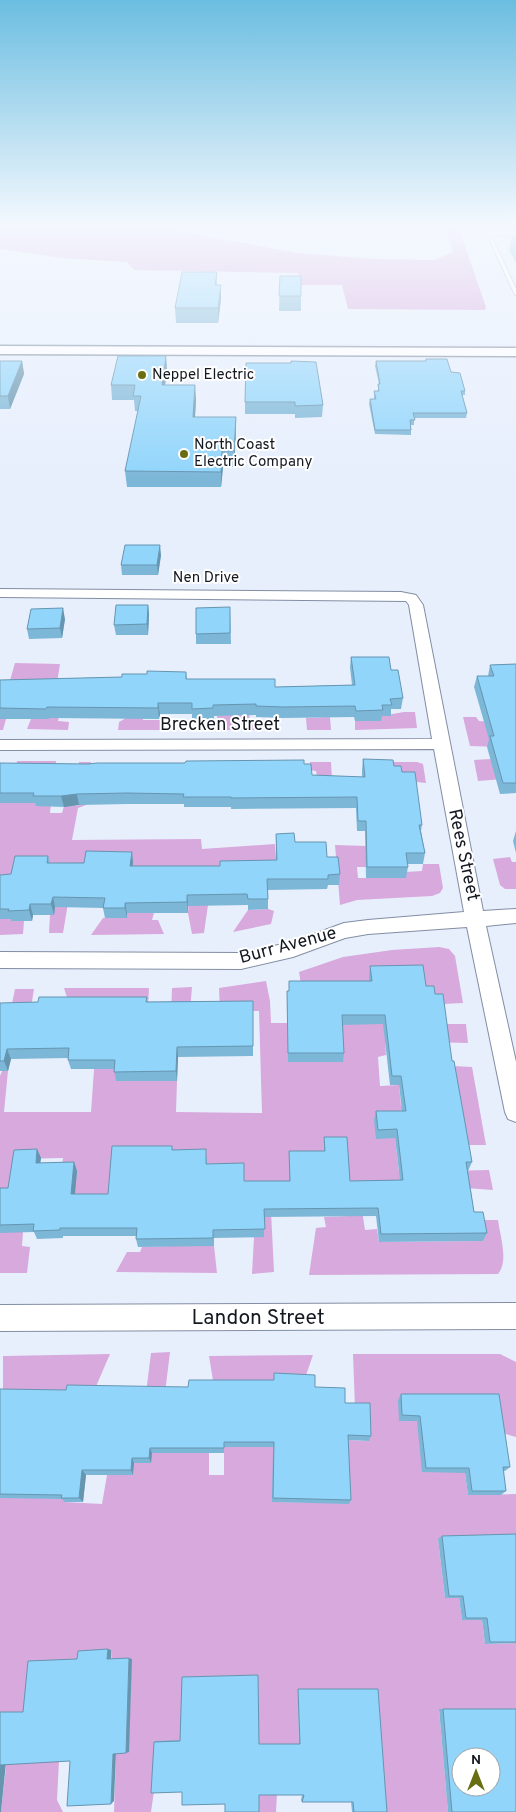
<svg xmlns="http://www.w3.org/2000/svg" width="516" height="1812" font-family="Overpass,sans-serif">
  <style>
    .green { fill: #d8a9dc }
    .lines { fill: none; stroke-linecap: round; stroke-linejoin: round }
    .service-casing { stroke: #828ea3; stroke-width: 5 }
    .minor-casing { stroke: #828ea3; stroke-width: 2 }
    .secondary-casing { stroke: #828ea3; stroke-width: 3 }
    .service { stroke: #fff; stroke-width: 4 }
    .minor { fill: #fff; fill-rule: evenodd }
    .secondary { fill: #fff; fill-rule: evenodd }
    .wall { fill: #7db7d8 }
    .shaded-wall { fill: #6695b0 }
    .building { fill: #91d5fb; stroke: #6695b0; fill-rule: evenodd }
    .poi-dot { fill: #696e13; stroke: #fff; stroke-width: 2 }
    .labels { text-anchor: middle; dominant-baseline: central; stroke-width: 4; stroke-linejoin: round; paint-order: stroke }
    .far-poi-label { font-size: 15px; fill: #141820; stroke: #fff; text-anchor: start }
    .far-street-label { font-size: 15px; fill: #141820; stroke: #fff }
    .street-label { font-size: 18px; fill: #141820; stroke: #fff }
    .near-street-label { font-size: 21px; fill: #141820; stroke: #fff }
  </style>
  <rect width="100%" height="100%" fill="#e7effd"/>
  <g class="green">
    <path d="M0,225h160l39,10 99,18 77,6 59,1 19,-8 -8,-27h71v4h-57l27,78 -1,3 -137,-1 -6,-24h-41l-3,-12 -164,-3 -7,-8 -66,-4 -61,-9z"/>
    <path d="M15,663l45,1 -3,19 4,24 -3,14 11,1 -1,8 -41,-1 4,-10h18h-43l-3,11h-3v-15z"/>
    <path d="M147,691l-4,29h19l-1,10h-43l1,-8 7,-4 1,-6z"/>
    <path d="M250,711l-1,11h5l1,8h-44l1,-8 5,-1v-5z"/>
    <path d="M404,712h11l2,16 -62,2v-9h26v-5z"/>
    <path d="M330,717l1,13h-24l-1,-12z"/>
    <path d="M463,717h13l3,4 18,1 3,25 -30,-1z"/>
    <path d="M490,759l26,19 -38,3 -4,-21z"/>
    <path d="M17,761h39l-6,52h12l2,-7h14l8,-31h-10l3,-13h12l-5,43 -8,3 -6,32 129,-1 1,10 73,-5 2,27 -69,34 -4,28 -12,1 -4,-21 2,-36 -51,36h15l-2,7h6l6,14 -73,1 12,-17h24l-57,-27 -7,42h-14l1,-18 10,-41 -36,47 -1,13 -23,1v-132l15,-29z"/>
    <path d="M310,762h21l1,17 -13,7 -3,-15 -6,-1z"/>
    <path d="M376,762h41l6,2 3,19 -9,-1 -3,-6h-22z"/>
    <path d="M335,845l31,1 2,21h-11l1,11h47v-6l17,-1 1,-7h16l4,24 -3,5 -8,3 -75,4 -17,5z"/>
    <path d="M510,857l2,5h4v27h-11l-5,-4 -7,-26z"/>
    <path d="M268,909l6,2 -3,13 -38,8 15,-22z"/>
    <path d="M439,947l10,2 6,7 8,47 -20,1v20h23l2,19 -83,-2 1,14 -8,2 2,29 19,-1 2,21h22l30,-40 19,1 14,78h-22l-69,-7 4,34 90,-2 4,20 -27,-2 -107,2 6,40 12,-1 2,13 103,-1 -2,-21h18c2,16 11,41 0,54l-189,1 7,-47 10,-1 -2,-10 26,-1 -26,-57 -34,30 -19,22 3,61 -22,2 2,-37 10,-31 -77,40h27l3,27 -101,-1 11,-20h13l2,-5 26,-1 5,-91 -63,48 -38,17 -11,-49 2,-13 -45,1 -11,73h16l-1,14 8,1 -3,26h-27v-197l2,-5h6l-4,41h87l4,-56 23,5 -2,20h61l-1,31 86,1 -3,-102h-39l-1,-23 47,-7 4,20 1,22h16l15,-32 -3,-19 44,-15 49,-7z"/>
    <path d="M192,987l-2,24 -19,4 1,-27z"/>
    <path d="M64,988h85l-1,19h-78z"/>
    <path d="M15,989h19l-6,37 -18,-13z"/>
    <path d="M170,1352l-5,41 44,60v22h15v-28l-15,-91 104,-1 -9,26 -31,121 76,1 -2,-63 22,1 -14,-33 -2,-54h147l16,8v75l-17,-5 -5,-32 -94,21h17l48,52 3,22 48,-1v47l-78,-2 7,59h14l3,22h20l3,24 31,-1v66h-77l9,103h-70l-80,-122 1,54 -22,49 -1,19h-17l-78,-72 -27,51 -3,21h-37l2,-59 -5,-103 -52,111 -2,39 6,12h-62l11,-100h-12v-214h36l-33,-103v-39l107,-2 -16,37 -29,111 37,2 5,-29h26l1,-12h17l-6,-62 6,-48z"/>
  </g>
  <g class="lines">
    <defs>
      <path id="service" d="M516,233h-28l28,60"/>
      <g id="minor">
        <path d="M0,589l401,3 15,3 7,10 60,306 33,-2v14l-30,3 30,136v60l-8,-3 -3,-7 -38,-185 -99,7 -23,4 -52,19 -52,12 -241,-1v-16l241,1 51,-11 52,-19 24,-3 96,-8 -30,-163 -434,1v-10l432,-1 -23,-134 -3,-4 -406,-4z"/>
        <path d="M516,1303v26l-516,2v-26z"/>
      </g>
      <path id="secondary" d="M0,346l516,2v8l-516,-2z"/>
    </defs>
    <use href="#service" class="service-casing"/>
    <use href="#minor" class="minor-casing"/>
    <use href="#secondary" class="secondary-casing"/>
    <use href="#service" class="service"/>
    <use href="#minor" class="minor"/>
    <use href="#secondary" class="secondary"/>
  </g>
  <g class="wall">
    <path d="M512,236h4v27l-7,-13z"/>
    <path d="M217,272v13l4,14 -3,24h-42l-1,-15z"/>
    <path d="M280,276l21,20v15h-22z"/>
    <path d="M166,356l1,15 -2,14 31,15 -1,17h41v16l-2,34h-11l-2,20h-94l-2,-16 13,-60h-3l-1,-11h-22l-1,-15z"/>
    <path d="M426,359l25,13 14,19v4h-3l5,18 -1,5h-52v7h-4l1,5v5l-36,-1 -6,-30 1,-5h4v-8h4v-7h1l-4,-18 1,-5h49z"/>
    <path d="M0,361h22l2,13 -14,35h-10z"/>
    <path d="M291,363l32,42 -1,12 -27,1v-4h-50v-12z"/>
    <path d="M161,555l-3,20h-36l-1,-10z"/>
    <path d="M148,605l1,10 -1,20h-32l-2,-10z"/>
    <path d="M230,607l1,37h-35v-10z"/>
    <path d="M65,619l-3,19 -33,1 -2,-10z"/>
    <path d="M351,657l40,13 12,28 -2,11h-10v7h-9l-1,5h-26l-1,-4 -71,1 -27,-1v-2l-42,1v3h-22v-5h-32l-1,5 -110,-1v1h-49v-39l122,-3 25,-3 39,-2 1,7 88,8 77,-2 -2,-18z"/>
    <path d="M516,664v129l-16,1 -13,-47 2,-8 -15,-52 3,-11h11l2,-11z"/>
    <path d="M363,759l31,7 8,6 20,53 -1,6 4,22 -2,11h-16l1,3 -2,11h-40l-1,-47h-8l-1,-23 -125,1v-2h-47v-3h-56l-49,1 -15,2 -28,-1 -1,-3h-35v-40l88,1h216l8,11 50,2v-7z"/>
    <path d="M516,831v22l-3,-12z"/>
    <path d="M276,834l51,23 13,17 -1,11h-11l-1,4 -59,1v19l-20,1v-5l-60,1v7h-61v5h-22l-2,-10 -48,-1 -1,8h-21l-1,6h-21v-2h-11v-44l11,-1 37,-18 2,7 83,-1v4h87l56,-6z"/>
    <path d="M370,966l56,20 9,8 17,67 20,101 -4,9 6,41 13,21 -4,8 -104,1 -3,-26 -112,1v20l-50,1v8l-76,1 -2,-8v-3h-73v2l-26,1 -3,-7 -34,1v-45h8l29,-39 4,9 -1,5 34,-1 3,9 -2,23h33l64,-48 1,4 34,8v6l37,17h45v-30h35v-14l26,44 50,-1 -5,-42 -19,1 -2,-19 2,-9h26l-3,-26h-9l-7,-61 -41,1 2,28 -1,9h-55l-1,-61v-10h2v-10h80v-5z"/>
    <path d="M253,1001v55l-75,1 -1,24h-61l-2,-12h-43l-3,-9v-2l-57,1 -3,12h-8v-68z"/>
    <path d="M188,1387h127l30,16 26,33 -2,5 -21,-1 3,60 -2,4 -77,-2 1,-55h-49v6h-72l-1,10h-17l-1,12h-47l-3,27h-18l-3,-3 -62,-1v-4l66,-104z"/>
    <path d="M401,1394l109,73 -5,4h-2l3,20 -5,4h-33l-3,-22 -43,-1 -5,-51h-18l-1,-21z"/>
    <path d="M516,1534v109l-31,1 -3,-24h-20l-3,-22h-14l-7,-59 4,-3z"/>
    <path d="M298,1689l89,123h-35l-1,-10h-49l-1,-2 1,-5h-43l-34,9 -43,-12 -28,-50 2,-1 24,-1 79,4h40l-1,-54z"/>
    <path d="M439,1709h77v103h-68z"/>
  </g>
  <g class="shaded-wall">
    <path d="M221,285v14l-3,24v-15z"/>
    <path d="M166,356l1,15 -4,29 -1,-15z"/>
    <path d="M22,361l2,13 -14,35 -2,-13z"/>
    <path d="M195,385l1,15 -2,32 -1,-15z"/>
    <path d="M236,417v16l-2,34v-16z"/>
    <path d="M222,451l1,16 -2,20v-15z"/>
    <path d="M160,545l1,10 -3,20 -1,-10z"/>
    <path d="M148,605l1,10 -1,20 -1,-11z"/>
    <path d="M63,608l2,11 -3,19 -2,-10z"/>
    <path d="M158,703l2,11 -1,5 -1,-11z"/>
    <path d="M77,794l2,11 -15,2 -3,-11z"/>
    <path d="M132,852l1,10 -1,14 -2,-10z"/>
    <path d="M187,895l1,11v7l-1,-11z"/>
    <path d="M53,897l2,10 -1,8 -3,-11z"/>
    <path d="M125,903l2,10v5l-2,-10z"/>
    <path d="M30,904l3,11 -1,6 -3,-11z"/>
    <path d="M177,1047l1,10 -1,24 -1,-10z"/>
    <path d="M7,1049l4,10 -3,12 -4,-10z"/>
    <path d="M37,1149l4,9 -2,14 -3,-9z"/>
    <path d="M74,1162l3,9 -3,32 -3,-9z"/>
    <path d="M150,1448l2,5 -1,10 -2,-5z"/>
    <path d="M132,1458l2,5 -1,12 -2,-5z"/>
    <path d="M82,1470l4,5 -3,27 -4,-4z"/>
    <path d="M108,1649l3,1v10l-4,-1z"/>
    <path d="M129,1658l3,1 -3,93 -3,1z"/>
    <path d="M116,1753l-2,48 -3,3 2,-50z"/>
    <path d="M6,1763l-5,49h-1v-47z"/>
  </g>
  <g class="building">
    <path d="M512,236h4v8z"/>
    <path d="M182,272h35l-2,13h6l-3,23h-43z"/>
    <path d="M280,276h21v20h-22z"/>
    <path d="M118,356h48l-4,29h33l-2,32h43l-2,34h-12l-1,21 -96,-1 16,-75h-8l2,-11h-24z"/>
    <path d="M426,359h21l4,13 9,1 5,18h-4l6,22h-54l2,7h-5l1,10h-36l-5,-31h6l-2,-8h5l-1,-7h2l-4,-23h50z"/>
    <path d="M0,361h22l-14,35h-8z"/>
    <path d="M291,361l25,1 7,43 -28,1v-4h-50l1,-39h45z"/>
    <path d="M125,545h35l-3,20h-36z"/>
    <path d="M116,605h32l-1,19 -33,1z"/>
    <path d="M230,607v26l-34,1v-26z"/>
    <path d="M63,608l-3,20 -33,1 4,-20z"/>
    <path d="M351,657h38l2,13h7l5,28 -13,1 2,6h-10l1,5 -27,1 -1,-5 -71,1 -28,-1v-2l-43,1v3l-21,1v-6h-34v5l-111,-1 -1,2 -46,-1v-28l122,-3v-3h25v-3l39,1v7h89v8l80,-2z"/>
    <path d="M516,664v119h-13l-13,-47h4l-17,-60h17l-4,-11z"/>
    <path d="M363,759l30,1 1,6h7l1,6h13l7,53h-3l6,28h-19l2,14h-41l-1,-46h-8l-1,-24 -126,1v-1h-48l1,-3 -57,-1 -50,1 -16,2h-28l1,-3h-34v-30l88,1 9,-1h88l1,-2 118,-1v4h7l1,11 53,2z"/>
    <path d="M294,833l1,9h31l1,15h11l2,17 -12,1v4h-61l1,20h-20l-1,-5 -60,1v7l-62,1v5h-22l2,-10 -52,-1 -2,7h-21l-1,6 -21,1 1,-2h-9v-34l11,-1 4,-18h33l-1,7h37l2,-12 46,1 -2,14h90v-5l57,-1 -1,-26z"/>
    <path d="M423,965l3,21h8l1,8h8l9,67h2l18,101h-6l8,50h9l4,21 -106,1 -3,-26 -114,1 1,20 -52,1v8l-77,1 1,-11h-77v2l-27,1 1,-7 -34,1v-37h8l6,-38 23,-1 -1,14 38,-1 -3,32h37l4,-48h60v4l34,-1v15l38,-1v18h46l-1,-30h36l-1,-14h23l3,44 53,-1 -6,-51 -19,1 -2,-19h30l-5,-35h-9l-7,-61h-43l2,38h-56l-1,-62h2v-10h83l-2,-15z"/>
    <path d="M39,997h108l-1,5 107,-1v45l-76,1 -1,24 -62,1 1,-12h-47l1,-12 -62,1 -3,12h-4v-58l38,-1z"/>
    <path d="M274,1373l41,2v12l30,1v15h25l1,33 -23,-1 3,65 -78,-2 1,-56h-50v6h-74l-1,10h-17l-1,12h-49l-3,28h-18l1,-3 -62,-1v-105l66,1 1,-5 121,2 1,-7h85z"/>
    <path d="M401,1394h98l11,73h-7l3,24h-34l-3,-23h-43l-6,-52 -18,-1z"/>
    <path d="M516,1534v108h-26l-3,-24h-21l-3,-22h-14l-7,-60z"/>
    <path d="M108,1649l-1,10 22,-1 -3,95 -13,1 -2,50 -44,2 3,-45 -70,4v4v-57h23l5,-51 49,-2 1,-8z"/>
    <path d="M258,1675l1,69h41l-2,-55h80l9,123h-33l-1,-10h-51l2,-7h-45v17h-34v-8l-43,1v-13l-31,1 3,-51 26,-1 2,-64z"/>
    <path d="M443,1709h73v103h-64zM461,1757h30v30h-30z"/>
  </g>
  <linearGradient id="sky" x2="0" y2="1"><stop stop-color="#6bbee1"/><stop offset="0.47" stop-color="#f4f8fe"/><stop offset="1" stop-color="#f4f8fe" stop-opacity="0"/></linearGradient>
  <rect width="516" height="478" fill="url(#sky)"/>
  <g class="poi-dot">
    <circle cx="142" cy="375" r="5"/>
    <circle cx="184" cy="454" r="5"/>
  </g>
  <g class="labels">
    <g class="far-poi-label">
      <text x="152" y="375">Neppel Electric</text>
      <text x="194" y="445">North Coast<tspan x="194" dy="17">Electric Company</tspan></text>
    </g>
    <g class="far-street-label">
      <text x="206" y="578">Nen Drive</text>
    </g>
    <g class="street-label">
      <text x="220" y="725">Brecken Street</text>
      <text transform="translate(463 855) rotate(78)">Rees Street</text>
      <text transform="translate(288 946) rotate(-15)">Burr Avenue</text>
    </g>
    <g class="near-street-label">
      <text x="258" y="1318">Landon Street</text>
    </g>
  </g>
  <g transform="translate(476 1772)"><circle r="24" fill="#ffffff" stroke="#a1a3a6"/>
  <path d="M0-4L9 19L0 12L-9 19Z" fill="#696e13"/>
  <text y="-8" font-size="14" font-weight="bold" text-anchor="middle" fill="#141820">N</text>
  </g>
</svg>
